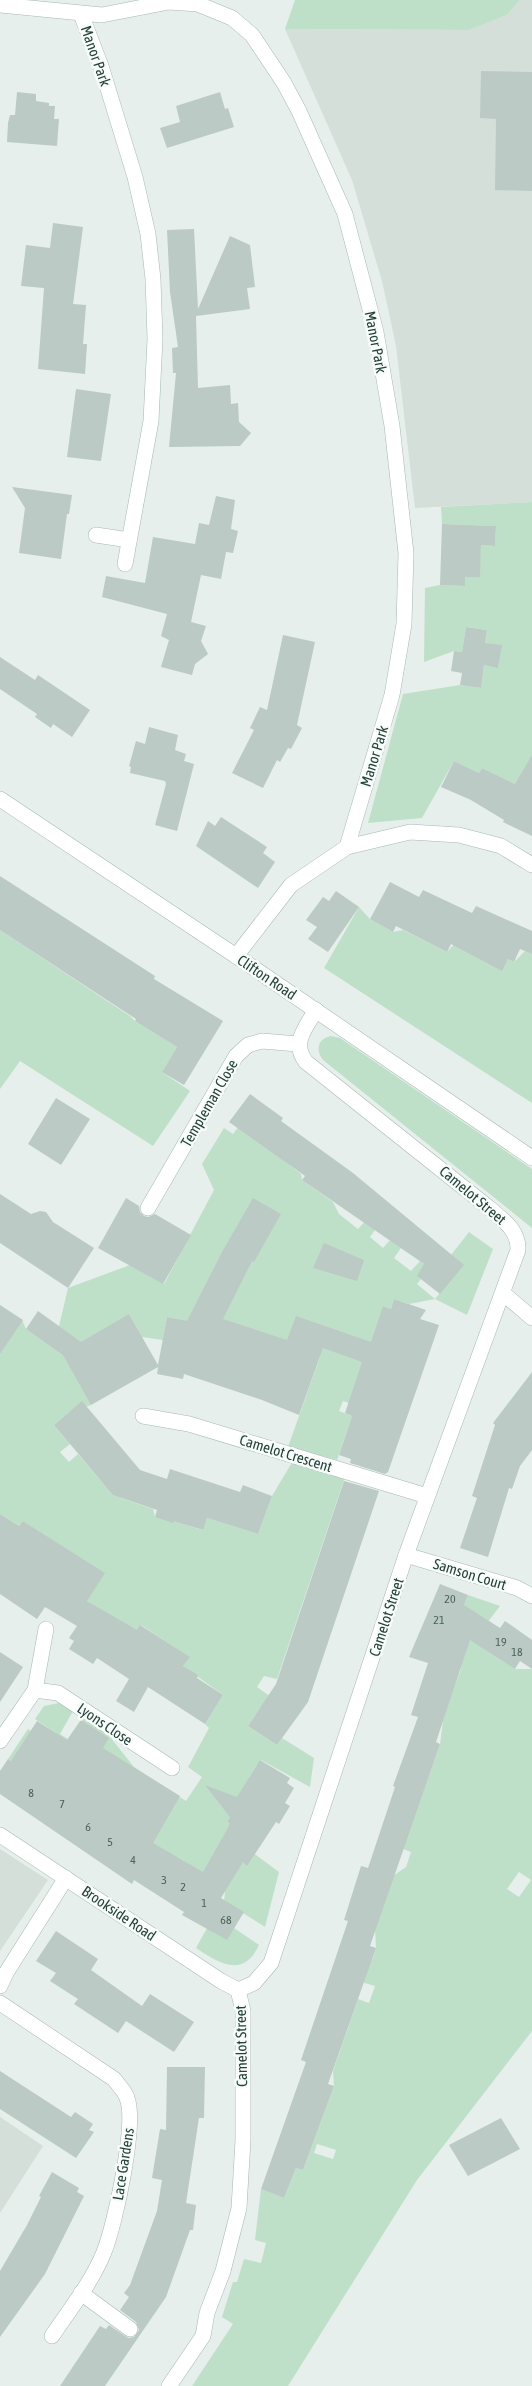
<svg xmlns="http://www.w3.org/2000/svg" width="532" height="2386" font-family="'Asap Condensed',sans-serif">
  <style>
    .built { fill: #d4dfda }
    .green { fill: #bfe0c8; fill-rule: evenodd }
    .building { fill: #bbcac4 }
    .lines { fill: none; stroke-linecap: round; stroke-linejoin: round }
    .minor-casing { stroke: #a8b8b2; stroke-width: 16 }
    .minor { stroke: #fff; stroke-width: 15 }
    .labels { text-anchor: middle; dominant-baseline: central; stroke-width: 5; stroke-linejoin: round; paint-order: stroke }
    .number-label { font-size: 12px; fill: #4a645c }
    .street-label { font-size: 15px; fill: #24423a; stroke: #f7fbf9 }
  </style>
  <rect width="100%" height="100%" fill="#e6efeb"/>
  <g class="built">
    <path d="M520,0h12v502l-117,6 -19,-162 -14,-65 -30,-101 -67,-151 184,1 38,-15z"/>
    <path d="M0,1849l48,31 -48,71z"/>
    <path d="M0,2117l43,29 -43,67z"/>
  </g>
  <g class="green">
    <path d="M295,0h225l-13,15 -38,15 -184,-1z"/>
    <path d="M532,502v281l-17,1 -33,-16 -3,5 -25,-12 -32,57 -54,5 35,-129 57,-9 21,3 3,-23 14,2 3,-21 -16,-3 2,-13 -21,-3 -4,25 -8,-1 -30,11 1,-74 15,-3 25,1v-9h14l2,-32 14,1 1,-20 -54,-2 -1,-17z"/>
    <path d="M359,907l11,12 23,13 10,-2 44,22 11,-12 44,30 6,-11 6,3 11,-11 7,3v149l-208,-135z"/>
    <path d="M0,930l130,86 5,5 42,26 -15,25 28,19 -37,55 -133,-85 -20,28z"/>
    <path d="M331,1036l9,2 192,131v59l-209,-168c-8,-10 -5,-22 8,-24z"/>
    <path d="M239,1126l62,48 1,6 31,22 6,12 19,15 9,-10 10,8 -7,10 13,11 7,-8 11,8 -7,10 17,13 9,-10 9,8 -12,15 18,15 28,-34 -12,-10 18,-23 24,17 -26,66 -32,-16 -26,5 -15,-5 -3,10 -8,-3 -13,104 -27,-9 -4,10 13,5 -15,44 -49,-13 32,-90 -37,-14 -116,-26 -4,23 -21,-3 -13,-23 -38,91 -23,8 -14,12 16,19 -10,8 9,10 9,-8 25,29 18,15 32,11 2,8 18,5 5,-15 9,18 15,5 5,-12 51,16 14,-38 22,-37 51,18 -68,202 -13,-3 -7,11 14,10 -5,8 -6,3 -12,18 29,19 5,-7 32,20 -4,29 -49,-27 -11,16 -9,25 -10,-6 -8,-1 9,20 -5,8 34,23 -9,7 27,20 -14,55 -41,-26 1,-9 -22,-18 -19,-10v-3l-7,-4 -3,1 -166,-99 20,-30 21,14 7,-10 -21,-14 9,-13 15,-3 14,8 -13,23 8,5 14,-21 28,19 24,30 52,34 16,-24 -14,-10 21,-39 -4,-4 18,-29 -40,-29 6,-9 -48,-32 -14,22 -22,-35 -23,-14 22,-25 -81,-52 -4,5 -19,-12v-160l22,-34 4,9 21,14 12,-17 9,-38 62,-23 34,19 50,-94 -12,-26 22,-36 9,6z"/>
    <path d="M468,1595l32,11 -23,30 38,33h17v362l-115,149 -129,206h-96l41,-62 -11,-7 11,-35h4l7,-23 17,4 5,-20 -11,-3 6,-51 23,9 12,-30 7,2 31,-84 -1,-15 25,-72 11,4 6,-17 -17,-5 14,-21 4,-12 -1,-19 18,-53 13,-9 5,-15 -8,-3 37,-105 8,-61 7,2 6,-16 -20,-7zM519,1872l12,8 -12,17 -12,-8zM317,2144l19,6 -3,9 -19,-6z"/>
    <path d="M207,1928h27l25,17c-16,34 -40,18 -63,3z"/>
  </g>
  <g class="building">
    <path d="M481,71l51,1v119l-37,-1 1,-71 -16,-1z"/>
    <path d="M17,92l19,2v7l13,2v3h6l-1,13h5l-2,27 -50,-4 1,-19 2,-8h5z"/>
    <path d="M220,92l5,17 3,-1 6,19 -67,21 -7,-20 20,-6 -4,-16z"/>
    <path d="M53,223l30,4 -10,77 13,1 -3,39h4l-2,30 -47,-5 6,-81 -23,-2 5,-41 24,3z"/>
    <path d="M194,229l4,80 32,-73 20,9 5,42 -8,1 3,21 -54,7 2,72 32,-3 1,19 7,-1 1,19 12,11 -11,13 -71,1 7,-74h-3l-1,-25 6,-1 -8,-55 -3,-62z"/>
    <path d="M76,389l35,5 -10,67 -34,-4z"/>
    <path d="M12,487l60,8 -3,19h-2l-6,45 -42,-6 6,-45z"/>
    <path d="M216,496l19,4 -4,29 7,2 -5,22 -7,-1 -5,27 -20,-4 -10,47 15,4 -5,15 7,13 -13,10 -3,11 -31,-8 8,-27 -8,-4 6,-22 -65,-17 4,-21 39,7 8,-46 42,7 4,-21 10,2z"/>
    <path d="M442,524l54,2 -1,20 -14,-1 -1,32h-15v9l-25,-1z"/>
    <path d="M466,627l21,3 -2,13 17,2 -4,23 -14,-3 -3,23 -21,-3 2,-12 -11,-2 3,-20 8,1z"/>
    <path d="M283,635l32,7 -18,83 5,3 -11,21 -3,-1 -8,14 -3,-2 -14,28 -31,-15 22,-43 -4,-2 10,-21 7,3z"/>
    <path d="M0,657l35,23 3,-5 52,35 -18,27 -19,-13 -2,4 -16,-11 2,-3 -37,-25z"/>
    <path d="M149,727l29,8 -3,15 11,4 -2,7 10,3 -17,67 -22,-6 11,-41 -1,-3 -35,-8 1,-6 -2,-1 7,-25 9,3z"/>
    <path d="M532,755v81l-29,-14 1,-2 -33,-20 -30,-13 13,-26 25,12 3,-5 33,16z"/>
    <path d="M221,817l46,30 -4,6 12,9 -17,26 -62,-42 12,-25 7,5z"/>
    <path d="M0,876l155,100 -1,3 69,42 -39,64 -22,-13 15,-25 -42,-26 1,-2 -136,-89z"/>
    <path d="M390,882l29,15 4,-7 49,23 4,-7 56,25v23l-12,-5 -6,13 -6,-3 -6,12 -51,-27 -4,8 -51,-26 -3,6 -23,-13z"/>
    <path d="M336,891l23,16 -31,45 -20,-13 9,-12 -11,-7 17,-23 6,4z"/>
    <path d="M250,1094l33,24 -2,3 72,52 111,92 -24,29 -23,-18 7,-12 -122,-84 3,-4 -76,-54z"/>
    <path d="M56,1098l34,21 -29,46 -33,-21z"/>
    <path d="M0,1194l31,20 9,-3 6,1 7,10 41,26 -26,40 -68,-45z"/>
    <path d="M126,1198l13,8 1,6 4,4 4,1 7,-3 36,21 -28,49 -65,-36z"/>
    <path d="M253,1198l28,16 -27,48 -2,-1 -29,58 64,21 9,-24 75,26 12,-36 8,3 3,-10 32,11 -6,9 19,6 -51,147 -3,2 -35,-11 1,-4 -12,-4 13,-39 -7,-3 17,-51 -39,-14 -24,67 -37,-15 -78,-26 -1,5 -26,-5 1,-7 -67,38 -28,-50 -37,-26 12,-18 43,31 48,-28 29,51 9,-48 20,4 35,-69z"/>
    <path d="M324,1243l40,17 -7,21 -44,-13z"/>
    <path d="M0,1305l23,15 -23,34z"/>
    <path d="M532,1372v78l-12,16 -8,23 -3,-1 -21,69 -28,-9 17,-50 -5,-2 23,-71 -2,-2z"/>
    <path d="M82,1401l58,69 27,9 3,-10 70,23 3,-7 29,11 -14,38 -51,-16 -4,12 -29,-9 -1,2 -18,-6 2,-7 -44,-15 -59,-70z"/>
    <path d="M344,1481l35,10 -71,211 -31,43 -29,-19 28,-42z"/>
    <path d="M0,1514l19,12 4,-5 82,52 -18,28 50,29 3,-5 50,32 -7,9 15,9 -1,3 26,17 -18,29 -57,-37 -14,25 -18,-11 13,-22 -32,-21 -4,6 -24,-15 5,-8 -5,-3 8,-12 -32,-19 -8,12 -37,-25z"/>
    <path d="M440,1584l28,11 -4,10 36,23 5,-7 27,19v29l-12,-8 -5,8 -45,-29 -34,102 4,2 -70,202 6,2 -48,136 6,2 -31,84 -7,-2 -12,30 -23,-9 45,-127 -5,-2 47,-139 -4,-1 17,-54 7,2 27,-81 -2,-1 25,-69 -7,-2 17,-52 -19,-6z"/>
    <path d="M0,1652l23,15 -23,35z"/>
    <path d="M81,1720l28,18 -6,10 77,48 -27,47 50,29 27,-48 -3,-2 3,-5 -25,-32 32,12 23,-37 30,18 -3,5 7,5 -9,15 5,3 -11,18 -3,-2 -29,44 -4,-4 -22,36 23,14 -17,28 -45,-25 2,-3 -50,-32 -2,4 -132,-90v-23l8,-12 3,2 26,-40 30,19z"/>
    <path d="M56,1931l42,28 -7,11 51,36 8,-12 44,28 -20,30 -48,-31 -8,12 -44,-29 4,-5 -28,-18 6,-8 -20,-12z"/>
    <path d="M167,2067h38l-1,51h-5l-13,85 10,2 -3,25h-3l-24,67 -61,89h-45l40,-60 6,3 3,-4 19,13 6,-1 5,-7 -3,-8 -16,-12 9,-13 -5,-4 6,-8 27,-74 5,-31 -10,-2 8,-49 6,1z"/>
    <path d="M0,2071l71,46 4,-5 18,12 -4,6 5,2 -18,26 -76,-49z"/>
    <path d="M501,2118l19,31 -52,27 -19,-31z"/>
    <path d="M52,2172l27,16 -2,4 7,4 -39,78 -45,63v-66l27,-46 14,-28 -2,-1z"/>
  </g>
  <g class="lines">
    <defs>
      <g id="minor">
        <path d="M0,5l102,10 67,-13 15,1 14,1 34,14 20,17 32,48 15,28 46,103 31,118 16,94 14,127 -2,71 -12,71 -45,152"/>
        <path d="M81,14l20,52 34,111 13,57 5,45 2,60 -4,82 -26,143"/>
        <path d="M96,535l33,5"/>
        <path d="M0,799l236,157 296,202"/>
        <path d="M236,956l55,-71 56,-38 63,-15 49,3 42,11 31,19"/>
        <path d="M148,1208l88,-152 12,-11 14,-4 36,3"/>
        <path d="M504,1294l28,24"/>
        <path d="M143,1416l46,8 238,72"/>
        <path d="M406,1555l111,33 15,8"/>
        <path d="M35,1690l11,-61"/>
        <path d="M0,1741l35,-51 23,3 114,75"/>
        <path d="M0,1835l221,146 17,9"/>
        <path d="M0,1986l6,-13 60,-95"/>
        <path d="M238,1990l16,-7 17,-20 135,-408 112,-305c1,-20 -16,-31 -30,-43l-182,-145c-15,-19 0,-35 10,-52"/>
        <path d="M0,2003l114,76c4,6 11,12 13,19 10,25 -12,127 -23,154 -12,30 -34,57 -52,84"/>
        <path d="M81,2293l49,36"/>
        <path d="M169,2386l34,-50 4,-23 16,-42 16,-63 4,-68v-129l-5,-21"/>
      </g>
    </defs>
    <use href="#minor" class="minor-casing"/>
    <use href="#minor" class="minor"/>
  </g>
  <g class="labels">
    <g class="number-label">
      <text x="450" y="1599">20</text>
      <text x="439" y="1620">21</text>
      <text x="501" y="1642">19</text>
      <text x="517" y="1652">18</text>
      <text x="31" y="1793">8</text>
      <text x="62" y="1804">7</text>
      <text x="88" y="1827">6</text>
      <text x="110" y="1842">5</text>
      <text x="133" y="1860">4</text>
      <text x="164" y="1880">3</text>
      <text x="183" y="1887">2</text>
      <text x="204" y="1903">1</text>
      <text x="226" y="1920">68</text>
    </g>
    <g class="street-label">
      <text transform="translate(96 56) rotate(71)">Manor Park</text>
      <text transform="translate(376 342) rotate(79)">Manor Park</text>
      <text transform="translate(374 756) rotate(-73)">Manor Park</text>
      <text transform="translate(267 977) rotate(34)">Clifton Road</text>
      <text transform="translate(209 1103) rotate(-60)">Templeman Close</text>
      <text transform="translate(473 1195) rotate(40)">Camelot Street</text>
      <text transform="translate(286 1453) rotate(17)">Camelot Crescent</text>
      <text transform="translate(470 1574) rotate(17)">Samson Court</text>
      <text transform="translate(386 1617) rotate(-72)">Camelot Street</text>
      <text transform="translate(105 1724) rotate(34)">Lyons Close</text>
      <text transform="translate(119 1913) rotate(34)">Brookside Road</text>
      <text transform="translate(241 2046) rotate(-91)">Camelot Street</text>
      <text transform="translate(123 2164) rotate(-81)">Lace Gardens</text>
    </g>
  </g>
</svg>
